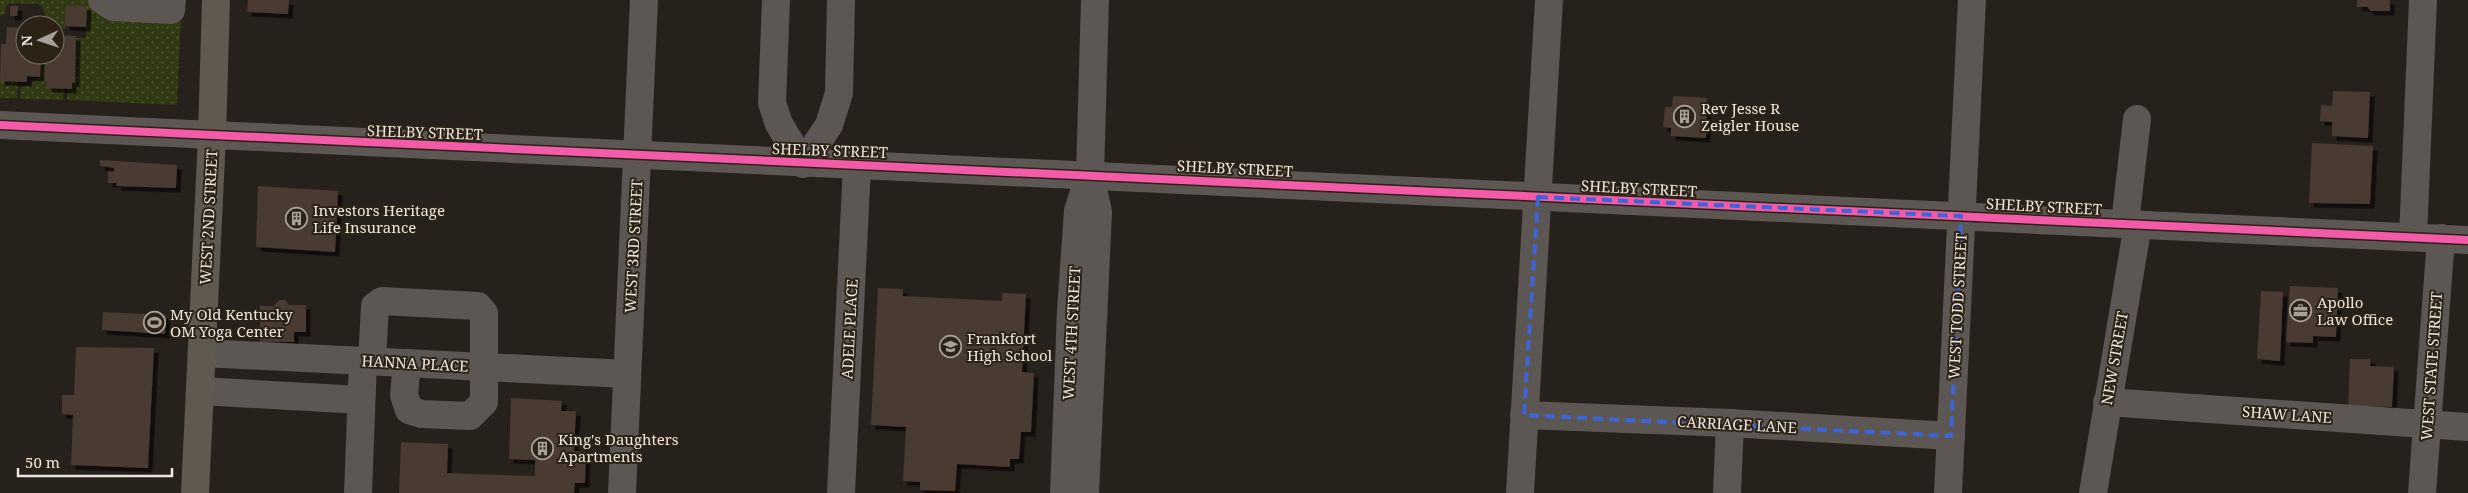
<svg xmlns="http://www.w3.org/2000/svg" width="2468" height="493" font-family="'Noto Serif',serif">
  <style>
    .grass { fill: url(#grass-dots) }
    .building { fill: #493a32; filter: url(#shadow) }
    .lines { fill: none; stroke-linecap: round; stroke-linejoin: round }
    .minor { stroke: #5c5752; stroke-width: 28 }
    .major { stroke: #605950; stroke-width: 28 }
    .cycleway-casing { stroke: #2c2216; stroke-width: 11 }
    .cycleway { stroke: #f35aa7; stroke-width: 8 }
    .marked { fill: none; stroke: #3c65d9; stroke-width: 4; stroke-dasharray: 10 6; stroke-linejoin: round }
    .labels { text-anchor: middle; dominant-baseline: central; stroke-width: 4; stroke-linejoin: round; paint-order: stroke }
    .poi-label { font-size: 15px; fill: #ede6de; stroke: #2c2216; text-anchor: start }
    .street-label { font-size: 15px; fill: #ede6de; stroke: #2c2216 }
  </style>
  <defs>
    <pattern id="grass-dots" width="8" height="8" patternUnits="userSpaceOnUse" patternTransform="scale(1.25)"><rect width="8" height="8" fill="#313913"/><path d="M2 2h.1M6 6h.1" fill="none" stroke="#4f5635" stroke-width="1.8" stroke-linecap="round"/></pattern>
    <filter id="shadow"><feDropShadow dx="4.5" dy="4.5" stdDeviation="0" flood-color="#0009"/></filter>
  </defs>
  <rect width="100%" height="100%" fill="#27211b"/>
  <g class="grass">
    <path d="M0,0h94l87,16 -4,89 -110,-5 1,-11 4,-6h3l1,-45h10l1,-32 -21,-1 -1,24h-10v-4h-22l-2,-3 11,1c5,-8 3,-13 -3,-19l-29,-1 -4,3 -1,8 -5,2z"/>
    <path d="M41,55h4l-1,27 20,6 -1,12 -43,-1 1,-12 10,-3 9,-7z"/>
    <path d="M0,74l18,8 -1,16h-17z"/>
  </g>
  <g class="building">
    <path d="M248,0h41l-1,14 -41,-2z"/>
    <path d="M2357,0h33v11h-20l-2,-4h-11z"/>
    <path d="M66,5l21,1 -1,21 -21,-1z"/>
    <path d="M10,6h8l-1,10h-7z"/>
    <path d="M7,27l18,1v27h16l-1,22 -13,-1v6l-27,-1 1,-37h5z"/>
    <path d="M55,35l21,1 -1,47h-3v6l-25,-1v-6h-3l1,-27h10z"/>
    <path d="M2333,91l37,1 -2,46 -36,-2v-14l-12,-1 1,-16 11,1z"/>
    <path d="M1673,96l34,2 -1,40 -35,-2v-8l-8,-1 2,-20h7z"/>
    <path d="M2312,143l61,3 -3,58 -61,-1z"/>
    <path d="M100,160l77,5 -1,23 -60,-2 1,-3h-9v-12l6,1v-4l-14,-2z"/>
    <path d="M258,186l80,5 -3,61 -79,-5z"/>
    <path d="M2290,286l48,2 -2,49 -23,-1v7l-27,-1z"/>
    <path d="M878,288l25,1v7l99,5v-8l24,1 -4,78 12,1 -3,59h-10l-2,27h-9v8l-53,-3 -2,27 -35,-1v-8l-17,-1 3,-54 -35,-2z"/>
    <path d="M2261,291l22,1 -3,69 -23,-2z"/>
    <path d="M279,300h6l4,5h17v27h-12v10h-34v-36h14z"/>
    <path d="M103,312l63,3 -1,19 -63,-4z"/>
    <path d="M76,347l78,1 -6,120 -77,-3 2,-50 -11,-1v-19h12z"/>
    <path d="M2350,359h21l-1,7 24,1 -2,40 -23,-1 -1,6 -20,-1z"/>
    <path d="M511,398l51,3 -1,10h15l-2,40 12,1 -1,31h-10l-1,10h-175l2,-51 47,2 -1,29 88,3v-16l-26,-1z"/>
  </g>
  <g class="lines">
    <g class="minor">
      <path d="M102,0l11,7 58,3 1,-10"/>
      <path d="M776,0l-4,103 7,21 24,40 26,-39 10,-32 2,-93"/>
      <path d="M0,125l2468,115"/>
      <path d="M2125,223l12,-104"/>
      <path d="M2413,237l10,-237"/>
      <path d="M202,353l425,21"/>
      <path d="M372,361l3,-55 7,-5 96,5 6,7v89l-14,14 -48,-2 -13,-4 -5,-15 3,-32"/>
      <path d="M200,391l161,9"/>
      <path d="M2107,402l361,25"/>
      <path d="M1524,415l206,8 221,13"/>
      <path d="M358,493l5,-132"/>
      <path d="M622,493l22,-493"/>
      <path d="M841,493l16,-328"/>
      <path d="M1064,493l7,-183 7,-99 11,-35"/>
      <path d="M1085,493l13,-281 -8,-37 5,-175"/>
      <path d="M1520,493l29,-493"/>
      <path d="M1727,493l3,-70"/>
      <path d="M1948,493l24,-493"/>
      <path d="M2093,493l45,-269"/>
      <path d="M2422,493l19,-255"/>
    </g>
    <path class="major" d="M195,493l17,-357 4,-136"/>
    <defs>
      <path id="cycleway" d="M0,125l2468,115"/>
    </defs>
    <use href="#cycleway" class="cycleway-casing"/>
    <use href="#cycleway" class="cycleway"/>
  </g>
  <path class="marked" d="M1538,197l423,19 -10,220 -427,-21z"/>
  <defs>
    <symbol id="building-ring" viewBox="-11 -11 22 22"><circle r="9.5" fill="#2c2216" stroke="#a8a19a" stroke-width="1.5"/><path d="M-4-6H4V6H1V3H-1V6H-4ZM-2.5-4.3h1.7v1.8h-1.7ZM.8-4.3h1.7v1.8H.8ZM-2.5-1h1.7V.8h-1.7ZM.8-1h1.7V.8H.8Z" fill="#a8a19a"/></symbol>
    <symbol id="office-ring" viewBox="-11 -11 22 22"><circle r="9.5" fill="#2c2216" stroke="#a8a19a" stroke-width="1.5"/><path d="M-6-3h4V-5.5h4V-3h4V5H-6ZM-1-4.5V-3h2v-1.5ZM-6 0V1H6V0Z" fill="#a8a19a"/></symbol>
    <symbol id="stadium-ring" viewBox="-11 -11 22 22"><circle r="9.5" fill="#2c2216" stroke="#a8a19a" stroke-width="1.5"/><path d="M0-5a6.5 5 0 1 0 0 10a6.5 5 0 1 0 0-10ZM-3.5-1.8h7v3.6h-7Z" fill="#a8a19a"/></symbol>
    <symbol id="school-ring" viewBox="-11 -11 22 22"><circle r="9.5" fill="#2c2216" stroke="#a8a19a" stroke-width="1.5"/><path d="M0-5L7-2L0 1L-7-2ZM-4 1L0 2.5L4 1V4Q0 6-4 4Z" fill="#a8a19a"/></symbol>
  </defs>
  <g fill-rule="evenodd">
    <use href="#building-ring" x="1672" y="104" width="25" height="25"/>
    <use href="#building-ring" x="284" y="206" width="25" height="25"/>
    <use href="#office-ring" x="2288" y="298" width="25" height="25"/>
    <use href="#stadium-ring" x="142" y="310" width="25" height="25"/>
    <use href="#school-ring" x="938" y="334" width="25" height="25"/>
    <use href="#building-ring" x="530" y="436" width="25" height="25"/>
  </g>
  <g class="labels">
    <g class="poi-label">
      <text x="1701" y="108">Rev Jesse R<tspan x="1701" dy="17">Zeigler House</tspan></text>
      <text x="313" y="210">Investors Heritage<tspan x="313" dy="17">Life Insurance</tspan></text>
      <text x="2317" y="302">Apollo<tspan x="2317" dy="17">Law Office</tspan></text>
      <text x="170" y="314">My Old Kentucky<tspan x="170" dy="17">OM Yoga Center</tspan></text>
      <text x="967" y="338">Frankfort<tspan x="967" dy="17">High School</tspan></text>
      <text x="558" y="439">King's Daughters<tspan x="558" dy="17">Apartments</tspan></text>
    </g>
    <g class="street-label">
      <text transform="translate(425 132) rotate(2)">SHELBY STREET</text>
      <text transform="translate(830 150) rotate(2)">SHELBY STREET</text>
      <text transform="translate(1235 168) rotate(3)">SHELBY STREET</text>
      <text transform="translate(1639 188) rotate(3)">SHELBY STREET</text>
      <text transform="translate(2044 206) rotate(3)">SHELBY STREET</text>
      <text transform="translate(208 217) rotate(-87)">WEST 2ND STREET</text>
      <text transform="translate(633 246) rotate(-87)">WEST 3RD STREET</text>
      <text transform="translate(1957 306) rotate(-87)">WEST TODD STREET</text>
      <text transform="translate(849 329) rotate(-87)">ADELE PLACE</text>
      <text transform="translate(1071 333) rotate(-87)">WEST 4TH STREET</text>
      <text transform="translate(2114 358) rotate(-80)">NEW STREET</text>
      <text transform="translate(415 363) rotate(3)">HANNA PLACE</text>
      <text transform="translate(2431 366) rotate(-86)">WEST STATE STREET</text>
      <text transform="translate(2287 414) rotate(4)">SHAW LANE</text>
      <text transform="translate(1737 424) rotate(3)">CARRIAGE LANE</text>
    </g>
  </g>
  <g transform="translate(40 40) rotate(267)"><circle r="24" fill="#2c2216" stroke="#797066"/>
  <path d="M0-4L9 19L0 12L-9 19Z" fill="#a8a19a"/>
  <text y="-8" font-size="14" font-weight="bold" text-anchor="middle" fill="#ede6de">N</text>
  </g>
  <path d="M18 468v8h154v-8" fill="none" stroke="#ede6de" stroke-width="2.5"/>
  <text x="25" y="468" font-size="15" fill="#ede6de" stroke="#2c2216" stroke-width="4" paint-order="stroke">50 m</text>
</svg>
